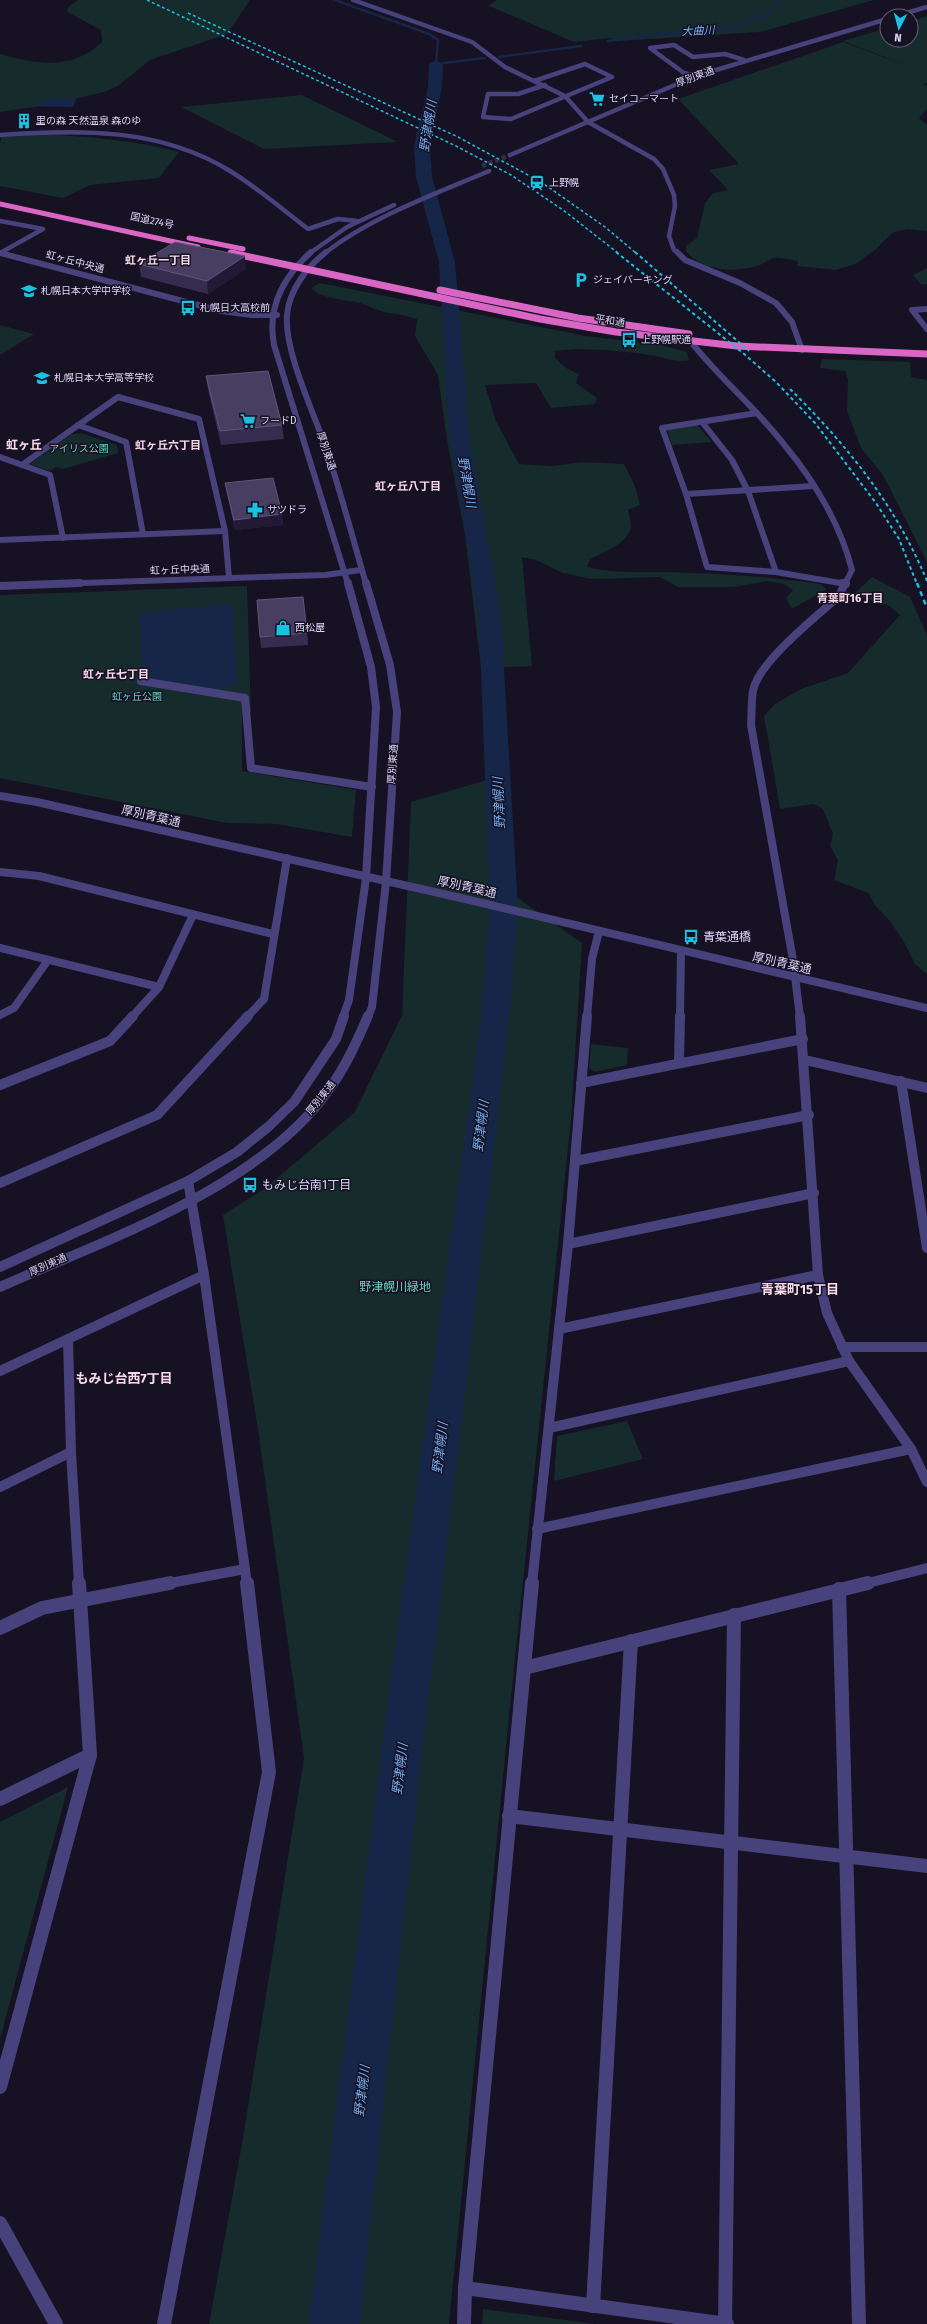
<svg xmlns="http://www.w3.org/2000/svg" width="927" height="2324" font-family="'Fira Sans','Noto Sans JP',sans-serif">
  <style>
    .green { fill: #152b2c }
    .water { fill: #162648 }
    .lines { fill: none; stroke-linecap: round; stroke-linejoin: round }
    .stream { stroke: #162648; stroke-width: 2.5 }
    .river { fill: #162648; fill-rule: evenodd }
    .tertiary-tunnel { stroke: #342f43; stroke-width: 4.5; stroke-dasharray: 4.5 2.5; stroke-linecap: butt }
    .minor-far4 { stroke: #48427c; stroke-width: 4.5 }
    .minor-far3 { stroke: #48427c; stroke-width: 6 }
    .minor-far2 { stroke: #48427c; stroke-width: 8 }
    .minor-far1 { stroke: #48427c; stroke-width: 10 }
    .minor { stroke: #48427c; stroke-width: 14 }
    .tertiary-far3 { stroke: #48427c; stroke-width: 4.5 }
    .tertiary-far2 { stroke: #48427c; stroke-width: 6 }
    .tertiary-far1 { stroke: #48427c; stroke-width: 8 }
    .tertiary { stroke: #48427c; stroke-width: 10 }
    .trunk-far1 { stroke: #d966c4; stroke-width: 5 }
    .trunk { stroke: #d966c4; stroke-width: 7 }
    .rail-far2 { stroke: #1bc1e3; stroke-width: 1.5; stroke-dasharray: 3 2.5; stroke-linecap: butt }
    .rail-far1 { stroke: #1bc1e3; stroke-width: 2; stroke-dasharray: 3.5 3; stroke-linecap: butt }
    .rail { stroke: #1bc1e3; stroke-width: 2.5; stroke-dasharray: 5 4; stroke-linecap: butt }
    .wall { fill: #362c4f }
    .shaded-wall { fill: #211936 }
    .building { fill: #483e61; stroke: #5f5679 }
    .labels { text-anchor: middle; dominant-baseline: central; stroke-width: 3; stroke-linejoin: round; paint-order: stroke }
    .far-street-label { font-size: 10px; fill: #ded8fa; stroke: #161123 }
    .far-poi-label { font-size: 10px; fill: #ded8fa; stroke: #161123; text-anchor: start }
    .far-park-label { font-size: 10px; fill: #6cd2c0; stroke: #161123 }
    .far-water-label { font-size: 11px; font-style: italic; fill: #72acee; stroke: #161123 }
    .far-neighbourhood-label { font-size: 11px; font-weight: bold; fill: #fbdaec; stroke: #161123 }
    .far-quarter-label { font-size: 12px; font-weight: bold; fill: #fbdaec; stroke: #161123 }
    .street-label { font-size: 12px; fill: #ded8fa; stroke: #161123 }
    .poi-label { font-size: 12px; fill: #ded8fa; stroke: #161123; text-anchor: start }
    .park-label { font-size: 12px; fill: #6cd2c0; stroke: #161123 }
    .water-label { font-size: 13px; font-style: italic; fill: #72acee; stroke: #161123 }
    .neighbourhood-label { font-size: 13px; font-weight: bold; fill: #fbdaec; stroke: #161123 }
  </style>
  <rect width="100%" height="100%" fill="#161123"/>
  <g class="green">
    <path d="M78,0h172l-23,34 -77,26 -32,26 -11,5 -52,13 -55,8v-58c36,10 72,17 102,-12l-1,-12 -34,-18 1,-5z"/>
    <path d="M496,0h378l-114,32 -142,9 -8,-3 -36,4 -85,-36z"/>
    <path d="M927,16v67l-4,1 4,2v23l-8,9 8,7v106l-20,-2 -15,4 -17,17 -20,14 -19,6 -39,-4 1,-5c-7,-1 -16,-4 -24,-3 -5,1 -9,5 -14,7 -23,8 -58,7 -74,-14v-5l11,-8 8,-35 8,-10 15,-3 -19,-20 30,-6 -61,-65 165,-57 70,26 -70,-27 44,-13v12h24v-19z"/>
    <path d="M302,95l96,47 -134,7 -83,-42z"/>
    <path d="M45,134c46,3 90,6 134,18l-20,26 -69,7 -27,13 -63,-12v-43l2,-6z"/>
    <path d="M927,268v16l-5,1 -9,-10z"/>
    <path d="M320,283l266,53 75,9 26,7 2,8c-13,3 -26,-3 -39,-5 -31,-4 -64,-8 -95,-4v7l11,10 13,6 -3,9 21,15 -2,6 -44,4 -15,-25 -51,2 11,36 23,43 33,2 31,-4 41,2 11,22 5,19 -12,5c1,5 3,11 3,16 -1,16 -29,28 -41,33l-3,8c33,8 68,4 103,6 44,1 86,5 130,11l7,5 -35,20 -6,-11 7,-8 -9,-6 -17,-3 -33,6h-56l-18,-10 -69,2 -28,-6 -27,-13 -14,-3 10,109 -51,2 -16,-133 -18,-95 -9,-65 -23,-39 2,-17c-12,-4 -22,-5 -33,-7 -8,-2 -16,-7 -24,-9 -16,-4 -36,-3 -49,-15z"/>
    <path d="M0,325l34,9 -34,21z"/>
    <path d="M822,359l88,3 1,15 16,3v182l-44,-87 -22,-27 -14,-37 1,-31 -3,-9 -25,-3z"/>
    <path d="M697,425l15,17 -40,3 -5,-16z"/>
    <path d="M81,433l36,12 1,8 -55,16 -7,-2 -6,4 -20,-7 42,-30z"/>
    <path d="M872,577l38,20 17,38v339l-12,-10 -12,-24 -14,-20 -14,-15 -7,-12 -34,-13 4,-20 -8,-14 3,-12 -10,-25 -9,-5 -34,5 -16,-93 11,-12 26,-15 47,-16 52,-58 -12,-10 -35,-10z"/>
    <path d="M247,586l4,126 -9,1v58l114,19 -4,47 -76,-13 -49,-1 -227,-45v-183z"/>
    <path d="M491,779v100l91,64 -11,176 -61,588 -61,617h-240l34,-186 61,-380 -46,-328 -35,-215 41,-26 91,-77 47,-97 9,-213z"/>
    <path d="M591,1044l37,4 -1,17 -32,7 -6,-4z"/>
    <path d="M627,1421l16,38 -89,22 3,-45z"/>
    <path d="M68,1787l-68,252v-217z"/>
    <path d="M483,2309l112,15h-113z"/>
  </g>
  <g class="water">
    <path d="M56,98l20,1 -3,8 -43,-1z"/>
    <path d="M232,604l5,78 -17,8 -70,-11v-6h-9l-1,-61z"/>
  </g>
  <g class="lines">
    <g class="stream">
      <path d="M335,0l94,34 9,6 -2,24 49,-6"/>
      <path d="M608,41l56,-8 60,-3 42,-15 13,-15"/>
      <path d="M499,57l82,-11"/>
    </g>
    <path class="river" d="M436,60l7,4 -1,23 -12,59 2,31 23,85 14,173 32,183 17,290 -8,104 -82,689 -69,623h-50l79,-623 94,-689 8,-104 -11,-290 -30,-183 -10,-173 -23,-85 -2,-31 14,-59 1,-23z"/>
    <path class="tertiary-tunnel" d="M482,166l28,-11"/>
    <g class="minor-far4">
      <path d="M696,76l-12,-3 -34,-25 24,-3 19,12 32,-3 19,6"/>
      <path d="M534,81l51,-17 27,13 -101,42 -28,-2 5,-23h30l27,-9"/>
      <path d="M0,135c79,-6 161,-7 230,36 28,17 52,38 78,58l30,-10 19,2"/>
      <path d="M0,221l43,8 -43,24"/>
    </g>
    <g class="minor-far3">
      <path d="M927,309l-15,1 15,19"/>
      <path d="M757,413l-95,15 24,66 21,73 69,5 70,12"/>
      <path d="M702,422l30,38 16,31 28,81"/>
      <path d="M78,425l48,17 17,92"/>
      <path d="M0,457l50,18 13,63"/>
      <path d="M22,465l96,-68 81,22 26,112 4,47"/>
      <path d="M686,494l128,-8"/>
      <path d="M0,540l225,-9"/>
    </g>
    <g class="minor-far2">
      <path d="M842,583l4,1"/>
      <path d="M141,681l104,17 6,70 121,19"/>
      <path d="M0,872l39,4 234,58"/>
      <path d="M0,948l159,39"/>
      <path d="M0,1015l14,-7 34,-48"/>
      <path d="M132,1017l27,-30 34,-72"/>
      <path d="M247,1017l17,-18 23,-141"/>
      <path d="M587,1017l5,-58 7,-28"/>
      <path d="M680,1017l1,-66"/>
    </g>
    <g class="minor-far1">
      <path d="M805,1060l122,28"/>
      <path d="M679,1062l1,-46"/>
      <path d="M901,1081l26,167"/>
      <path d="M581,1083l222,-44"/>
      <path d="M0,1085l110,-44 23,-25"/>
      <path d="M575,1161l234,-46"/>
      <path d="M188,1181l16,94 43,309"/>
      <path d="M0,1183l157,-68 91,-99"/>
      <path d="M568,1244l246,-51"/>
      <path d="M559,1329l259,-54"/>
      <path d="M68,1339l3,113 8,132"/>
      <path d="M842,1347h85"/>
      <path d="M0,1371l204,-96"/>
      <path d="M549,1428l300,-67"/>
      <path d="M0,1487l71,-35"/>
      <path d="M537,1529l374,-80"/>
      <path d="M165,1584l80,-15"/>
      <path d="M532,1584l36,-340 19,-228"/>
      <path d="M864,1584l63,-16"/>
    </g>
    <g class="minor">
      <path d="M839,1589l20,735"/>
      <path d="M0,1628l42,-20 128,-25"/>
      <path d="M524,1668l344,-85"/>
      <path d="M0,1799l90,-44"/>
      <path d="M509,1816l418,50"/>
      <path d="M0,2087l90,-332 -11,-172"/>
      <path d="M0,2223l56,101"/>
      <path d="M465,2288l262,36"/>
      <path d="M593,2306l38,-665"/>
      <path d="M164,2324l105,-552 -22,-189"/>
      <path d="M464,2324l1,-36 67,-705"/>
      <path d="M725,2324l9,-709"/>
    </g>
    <g class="tertiary-far3">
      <path d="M353,0l119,42 33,25 60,29 23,26 66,37 9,10 11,26 1,11 -6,30 5,14 4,3"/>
      <path d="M896,16l31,-9"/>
      <path d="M510,155l186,-79 191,-57"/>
      <path d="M0,253h2"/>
      <path d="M310,253l37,-26 47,-22"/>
      <path d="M325,253c48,-37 108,-58 164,-82"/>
    </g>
    <g class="tertiary-far2">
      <path d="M311,252c-28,25 -44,56 -37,93l74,239"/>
      <path d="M326,252c-19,15 -37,38 -39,63 -3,36 27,98 39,133 15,45 27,91 40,136"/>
      <path d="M677,252l8,8 55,23 36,20 16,19 10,28"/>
      <path d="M0,253l221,58 30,4h26"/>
      <path d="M684,333c30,41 71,73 102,114 29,35 55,79 66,123l-7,14"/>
      <path d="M50,584l275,-9 36,-5"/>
    </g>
    <g class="tertiary-far1">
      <path d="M366,583l24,82 7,47 -11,170 -14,125 -4,10"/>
      <path d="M0,586l80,-3"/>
      <path d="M0,796l37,6 424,96 466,110"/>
      <path d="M343,1017l6,-17 17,-122 10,-171 -5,-40 -23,-84"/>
      <path d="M800,1017l-7,-57 -42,-235c1,-11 0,-23 2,-34 5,-29 63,-74 86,-95l6,-13"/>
    </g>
    <g class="tertiary">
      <path d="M800,1016l18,259 9,38 22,48 62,88 16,33"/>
      <path d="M0,1267l188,-86 49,-29 31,-25 26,-25 42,-63 8,-23"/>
      <path d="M0,1287c107,-48 262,-100 330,-199 16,-22 27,-47 38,-72"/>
    </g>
    <g class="trunk-far1">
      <path d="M0,204l198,43"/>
      <path d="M189,238l54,11"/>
      <path d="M231,253h2"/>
    </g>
    <g class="trunk">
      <path d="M231,253l309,66 76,13 121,14 190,8"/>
      <path d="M440,290l138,28 111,16"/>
    </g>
    <g class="rail-far2">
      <path d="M147,0l309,146 55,29 52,35 55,43"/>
      <path d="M188,13l270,124 83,45 64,45 31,26"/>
    </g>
    <g class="rail-far1">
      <path d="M616,252l127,101 33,29 39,41 61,80 23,36 18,45"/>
      <path d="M635,252l114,99"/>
      <path d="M790,389c58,57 106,117 137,192"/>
    </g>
    <path class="rail" d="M917,583l10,25"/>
  </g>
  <g class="wall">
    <path d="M139,264l107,5 -38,25 -67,-17z"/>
    <path d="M206,376l76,49 2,14 -63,6 -13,-55z"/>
    <path d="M225,483l57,31 1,11 -48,5 -8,-36z"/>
    <path d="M257,600l50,33 1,12 -47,3z"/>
  </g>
  <g class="shaded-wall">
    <path d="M245,256l1,13 -38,25 -1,-13z"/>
    <path d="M282,514l1,11 -48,5 -1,-10z"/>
  </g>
  <g class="building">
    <path d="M175,242l70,14 -38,25 -68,-17z"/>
    <path d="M268,371l14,54 -62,6 -14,-55z"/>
    <path d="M273,478l9,36 -48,6 -9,-37z"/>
    <path d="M303,597l4,36 -47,4 -3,-37z"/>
  </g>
  <defs>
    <symbol id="supermarket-bare" viewBox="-9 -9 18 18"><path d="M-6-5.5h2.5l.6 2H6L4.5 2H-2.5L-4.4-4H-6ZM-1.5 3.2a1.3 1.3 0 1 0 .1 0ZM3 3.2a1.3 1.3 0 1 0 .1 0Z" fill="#1bc1e3" stroke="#161123" stroke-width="2.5" paint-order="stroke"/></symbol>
    <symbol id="building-bare" viewBox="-9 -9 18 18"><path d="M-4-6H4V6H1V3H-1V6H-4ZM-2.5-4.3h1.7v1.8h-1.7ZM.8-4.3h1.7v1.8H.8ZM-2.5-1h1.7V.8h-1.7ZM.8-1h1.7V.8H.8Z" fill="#1bc1e3" stroke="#161123" stroke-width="2.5" paint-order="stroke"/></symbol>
    <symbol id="station-bare" viewBox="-9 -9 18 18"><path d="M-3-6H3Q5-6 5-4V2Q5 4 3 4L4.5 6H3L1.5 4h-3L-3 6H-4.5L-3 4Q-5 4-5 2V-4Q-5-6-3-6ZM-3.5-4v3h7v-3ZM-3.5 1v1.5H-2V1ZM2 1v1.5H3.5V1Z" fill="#1bc1e3" stroke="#161123" stroke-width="2.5" paint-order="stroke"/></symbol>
    <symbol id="parking-bare" viewBox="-9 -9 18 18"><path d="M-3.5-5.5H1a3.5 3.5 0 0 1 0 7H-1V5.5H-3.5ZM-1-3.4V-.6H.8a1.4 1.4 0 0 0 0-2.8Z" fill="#1bc1e3" stroke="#161123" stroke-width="2.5" paint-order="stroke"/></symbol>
    <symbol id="school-bare" viewBox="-9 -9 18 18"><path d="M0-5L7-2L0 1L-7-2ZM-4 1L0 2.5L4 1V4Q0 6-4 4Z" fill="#1bc1e3" stroke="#161123" stroke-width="2.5" paint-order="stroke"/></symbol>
    <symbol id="bus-bare" viewBox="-9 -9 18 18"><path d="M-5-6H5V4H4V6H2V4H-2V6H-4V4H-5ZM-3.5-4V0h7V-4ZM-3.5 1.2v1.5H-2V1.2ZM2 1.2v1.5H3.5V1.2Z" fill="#1bc1e3" stroke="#161123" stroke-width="2.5" paint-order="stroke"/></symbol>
    <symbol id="pharmacy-bare" viewBox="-9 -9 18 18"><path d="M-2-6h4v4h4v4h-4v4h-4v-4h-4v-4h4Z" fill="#1bc1e3" stroke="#161123" stroke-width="2.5" paint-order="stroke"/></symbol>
    <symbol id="shop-bare" viewBox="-9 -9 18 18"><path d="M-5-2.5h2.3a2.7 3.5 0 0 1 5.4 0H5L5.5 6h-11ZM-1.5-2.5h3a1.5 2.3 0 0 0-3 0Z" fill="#1bc1e3" stroke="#161123" stroke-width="2.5" paint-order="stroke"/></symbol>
  </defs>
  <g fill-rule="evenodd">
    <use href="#supermarket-bare" x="586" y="88" width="22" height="22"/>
    <use href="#building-bare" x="13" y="110" width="22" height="22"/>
    <use href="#station-bare" x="526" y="172" width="22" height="22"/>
    <use href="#parking-bare" x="570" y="269" width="22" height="22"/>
    <use href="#school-bare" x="18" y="280" width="22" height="22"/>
    <use href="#bus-bare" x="177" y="297" width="22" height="22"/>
    <use href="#bus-bare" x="618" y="329" width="22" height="22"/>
    <use href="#school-bare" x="31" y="367" width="22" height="22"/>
    <use href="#supermarket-bare" x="237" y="410" width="22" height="22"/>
    <use href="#pharmacy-bare" x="244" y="499" width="22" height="22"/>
    <use href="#shop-bare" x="272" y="617" width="22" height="22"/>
    <use href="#bus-bare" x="680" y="926" width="22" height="22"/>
    <use href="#bus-bare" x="239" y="1174" width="22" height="22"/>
  </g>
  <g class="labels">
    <g class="far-street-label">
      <text transform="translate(695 77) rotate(-20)">厚別東通</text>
      <text transform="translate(152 221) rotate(12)">国道274号</text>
      <text transform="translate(75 262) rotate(15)">虹ヶ丘中央通</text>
      <text transform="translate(610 321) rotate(9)">平和通</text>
      <text transform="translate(326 451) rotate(72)">厚別東通</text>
      <text transform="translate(180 570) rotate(-2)">虹ヶ丘中央通</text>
      <text transform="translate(393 764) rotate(-86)">厚別東通</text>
      <text transform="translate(321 1098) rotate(-51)">厚別東通</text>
      <text transform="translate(48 1265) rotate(-24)">厚別東通</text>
    </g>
    <g class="far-poi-label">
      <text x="609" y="99">セイコーマート</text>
      <text x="36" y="121">里の森 天然温泉 森のゆ</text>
      <text x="549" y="183">上野幌</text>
      <text x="593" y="280">ジェイパーキング</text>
      <text x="41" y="291">札幌日本大学中学校</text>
      <text x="200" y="308">札幌日大高校前</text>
      <text x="641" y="340">上野幌駅通</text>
      <text x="54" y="378">札幌日本大学高等学校</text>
      <text x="260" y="421">フードD</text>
      <text x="267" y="510">サツドラ</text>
      <text x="295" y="628">西松屋</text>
    </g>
    <g class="far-park-label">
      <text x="79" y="449">アイリス公園</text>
      <text x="137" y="697">虹ヶ丘公園</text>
    </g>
    <g class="far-water-label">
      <text transform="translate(698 31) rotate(-3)">大曲川</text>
    </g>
    <g class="far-neighbourhood-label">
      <text x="158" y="260">虹ヶ丘一丁目</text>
      <text x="168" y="445">虹ヶ丘六丁目</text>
      <text x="408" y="486">虹ヶ丘八丁目</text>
      <text x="850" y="598">青葉町16丁目</text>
      <text x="116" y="674">虹ヶ丘七丁目</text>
    </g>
    <g class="far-quarter-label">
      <text x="24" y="445">虹ヶ丘</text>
    </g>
    <g class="street-label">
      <text transform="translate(151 816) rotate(13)">厚別青葉通</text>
      <text transform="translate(467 887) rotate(13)">厚別青葉通</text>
      <text transform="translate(782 963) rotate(13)">厚別青葉通</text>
    </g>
    <g class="poi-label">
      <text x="703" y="937">青葉通橋</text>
      <text x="262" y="1185">もみじ台南1丁目</text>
    </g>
    <g class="park-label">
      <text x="395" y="1287">野津幌川緑地</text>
    </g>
    <g class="water-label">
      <text transform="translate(428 126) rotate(-81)">野津幌川</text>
      <text transform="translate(467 482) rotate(80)">野津幌川</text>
      <text transform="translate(499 803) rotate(-93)">野津幌川</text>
      <text transform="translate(481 1126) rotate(-83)">野津幌川</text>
      <text transform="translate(440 1448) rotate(-83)">野津幌川</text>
      <text transform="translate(400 1769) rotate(-83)">野津幌川</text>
      <text transform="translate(362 2091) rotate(-83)">野津幌川</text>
    </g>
    <g class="neighbourhood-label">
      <text x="800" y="1289">青葉町15丁目</text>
      <text x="124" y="1378">もみじ台西7丁目</text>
    </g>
  </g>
  <g transform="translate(899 28) rotate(186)"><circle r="19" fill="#161123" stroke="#666179"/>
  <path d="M0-3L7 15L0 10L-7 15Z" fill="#1bc1e3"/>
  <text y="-6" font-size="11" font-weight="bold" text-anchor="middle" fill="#ded8fa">N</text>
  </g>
</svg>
